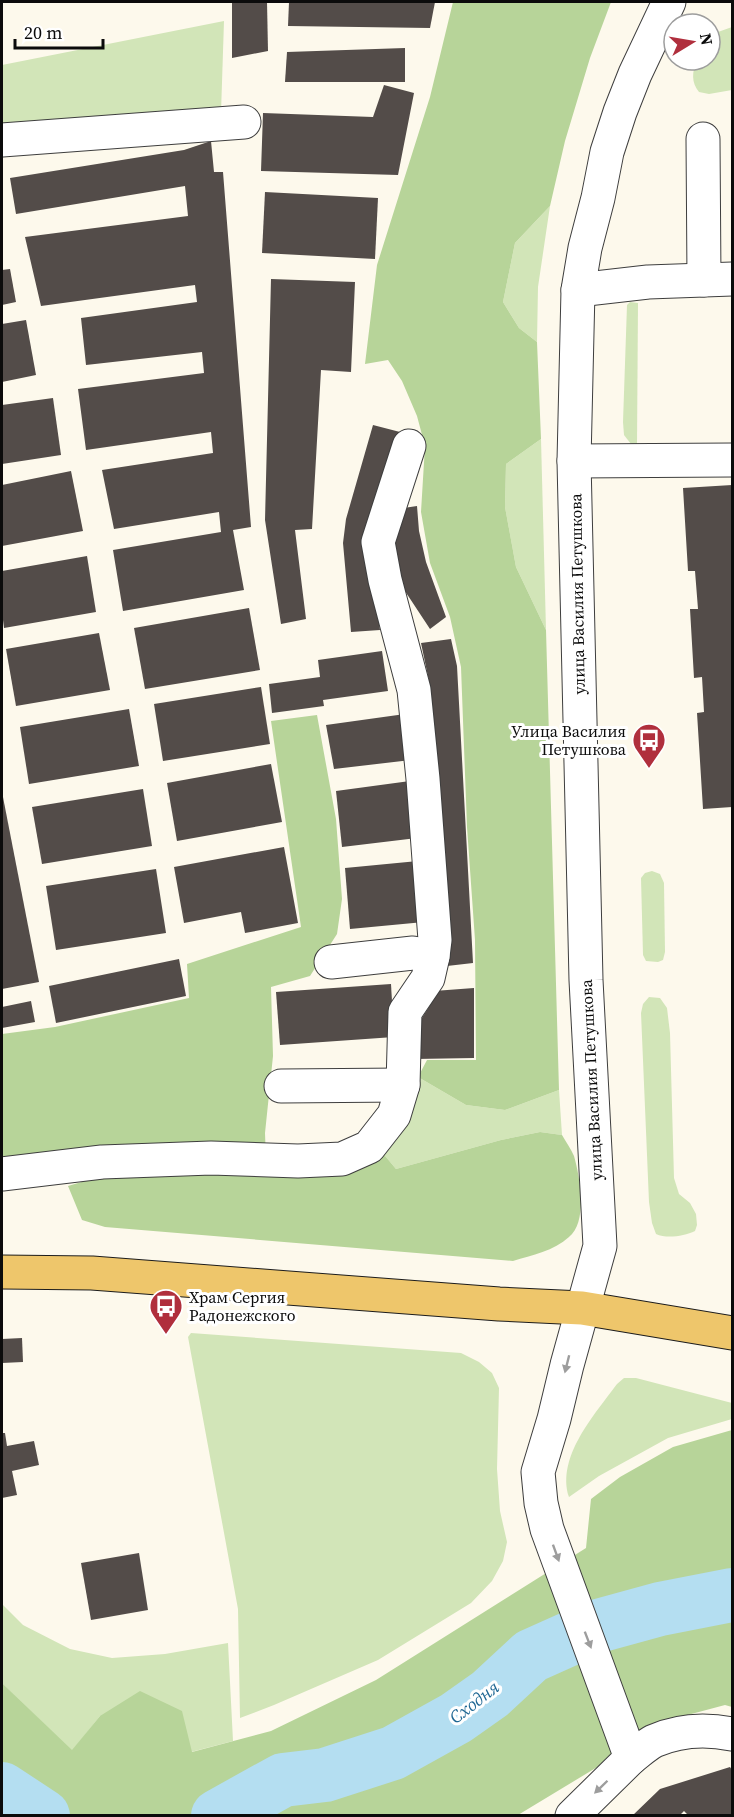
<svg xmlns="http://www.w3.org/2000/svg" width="734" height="1817" font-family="'Source Serif 4',serif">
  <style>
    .green { fill: #d2e5b8 }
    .forest { fill: #b7d499 }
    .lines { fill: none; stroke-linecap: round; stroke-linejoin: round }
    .river { stroke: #b4def1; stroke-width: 54 }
    .building { fill: #534c49 }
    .minor-casing { stroke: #3e3e3e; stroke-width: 35 }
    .major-casing { stroke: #1c1c1c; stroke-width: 35 }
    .minor { stroke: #fff; stroke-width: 33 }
    .major { stroke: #eec66b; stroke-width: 33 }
    .oneway { fill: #9d9d9d }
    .labels { text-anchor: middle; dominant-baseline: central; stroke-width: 6; stroke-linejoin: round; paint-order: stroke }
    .street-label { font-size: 16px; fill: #0b0b0b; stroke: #fff }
    .poi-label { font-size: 16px; fill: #0b0b0b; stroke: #fff; text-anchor: end }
    .water-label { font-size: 18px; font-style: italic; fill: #1f6793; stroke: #fff }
  </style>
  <rect width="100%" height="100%" fill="#fdf9ec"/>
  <g class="green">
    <path d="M224,21l-3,92 -219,17v-65z"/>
    <path d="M732,27v63l-23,4 -10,-2c-8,-10 -7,-20 -2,-32h13v-22l8,-6z"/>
    <path d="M550,206l-12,81 -1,55 -18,-14 -16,-26 12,-59z"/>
    <path d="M630,302l8,1 -1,141h-6l-7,-9 -1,-13 4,-117z"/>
    <path d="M541,439l5,191 -30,-63 -11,-60 1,-43z"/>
    <path d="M652,871l8,3 4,9 1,69 -2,8 -5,2 -12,-1 -3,-6 -2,-77 4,-5z"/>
    <path d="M649,997l11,1 7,10 3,25 4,145 5,16 11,9 6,11 1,11 -2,6c-11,5 -28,8 -39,3l-4,-11 -3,-21 -8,-189 2,-9z"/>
    <path d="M418,1077l48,28 39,5 54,-20 3,45 -22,-3 -39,8 -105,29 -15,-18z"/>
    <path d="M191,1333l270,20 18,9 13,11 7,15 -2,81 3,42 7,31 -4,19 -11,20 -21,22 -93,57 -104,45 -34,13 -2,-109 -50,-272z"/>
    <path d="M624,1378h12l96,25v16l-64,19 -69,38 -30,21c-13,-40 26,-83 48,-113z"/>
    <path d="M2,1604l21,21 47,24 42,9 53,-4 63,-11 5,98 -42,11 -91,-36 -28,35 -70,-68z"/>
  </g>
  <g class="forest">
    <path d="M453,2h158l-21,56 -25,83 -15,65 -35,37 -12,59 16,26 18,14 4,97 -35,25 -1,43 11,60 30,63 13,460 -54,20 -39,-5 -48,-28 9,-17h49l-1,-120 -8,-113 -6,-160 -11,-50 -20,-54 -9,-51 4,-66 -8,-30 -15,-35 -14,-21 -23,4 12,-99 53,-168z"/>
    <path d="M317,715l19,104 6,80 -5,35 -27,42 -39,11 2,69 -8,77 1,27 115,-9 15,18 105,-29 39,-8 22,3c4,7 9,14 12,21 6,21 14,66 -5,81 -15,14 -37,18 -56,24l-408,-34 -23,-7 -14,-34 27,-8 -93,-14v-130l53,-7 134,-29 -2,-34 114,-37 -30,-206z"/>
    <path d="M732,1430v277l-7,-2 -45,12 -162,98h-516v-132l70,67 28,-34 40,-25 42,20 10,41 79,-21 105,-51 210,-132 5,-49 29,-22 53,-30z"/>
  </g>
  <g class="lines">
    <g class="river">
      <path d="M2,1789l41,27"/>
      <path d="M218,1816l65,-36 42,-5 68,-22 63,-35 34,-24 41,-38 67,-30 62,-17 72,-14"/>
    </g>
  </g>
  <g class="building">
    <path d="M232,2h35l1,49 -36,7z"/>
    <path d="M289,2h146l-5,26 -142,-2z"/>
    <path d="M405,48v34h-120l2,-30z"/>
    <path d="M384,85l30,8 -16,82 -137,-4 2,-58 110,4z"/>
    <path d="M211,141l3,31h9l28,355 -18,3 11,60 -121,21 -10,-61 108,-18 -2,-20 -105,17 -12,-59 111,-17 -2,-21 -125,18 -8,-61 126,-16 -2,-21 -116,13 -5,-47 116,-16 -2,-17 -154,21 -16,-69 163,-21 -3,-30 -169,28 -6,-36 174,-28z"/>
    <path d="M265,192l113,6 -3,61 -113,-6z"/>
    <path d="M10,269l6,33 -14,3v-35z"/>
    <path d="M271,279l84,3 -4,90 -30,-2 -9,159 -17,1 11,89 -25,5 -16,-104z"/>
    <path d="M26,320l10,55 -34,7v-58z"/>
    <path d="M53,398l8,57 -59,9v-59z"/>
    <path d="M373,425l27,7 -33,104 13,94 -29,2 -8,-89 3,-24z"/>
    <path d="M71,471l12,60 -81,15v-61z"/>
    <path d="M732,485v322l-29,2 -6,-96 7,-1 -2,-35 -8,1 -4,-69h8l-3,-38h-7l-5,-83z"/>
    <path d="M417,506l2,25 7,31 20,55 -16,12 -31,-47 -6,-20 4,-53z"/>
    <path d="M87,556l9,56 -92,16 -2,-16v-41z"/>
    <path d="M249,608l11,62 -115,19 -11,-61z"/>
    <path d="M99,633l11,57 -94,16 -10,-57z"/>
    <path d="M451,639l6,27 16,297 -26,3 -12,-218 -6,-67 -8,-38z"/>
    <path d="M382,651l6,40 -65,9 1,6 -52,7 -3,-29 51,-7 -2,-17z"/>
    <path d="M261,687l9,57 -107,17 -9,-57z"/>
    <path d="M129,709l10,57 -110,18 -9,-57z"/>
    <path d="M405,714l6,46 -77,9 -8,-44z"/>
    <path d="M271,764l11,58 -105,19 -10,-58z"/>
    <path d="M410,781l7,57 -75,9 -6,-56z"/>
    <path d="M143,789l9,57 -110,18 -10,-57z"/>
    <path d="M2,792l37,190 -37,7z"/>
    <path d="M284,847l14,76 -53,10 -4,-21 -57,11 -10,-56z"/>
    <path d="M418,861l6,61 -74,7 -5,-61z"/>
    <path d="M156,869l10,64 -110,17 -10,-64z"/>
    <path d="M179,959l7,37 -130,27 -7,-37z"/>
    <path d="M391,984l3,53 -114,8 -4,-53z"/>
    <path d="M474,988v70l-59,1 5,-38 9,-14 5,-16z"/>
    <path d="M31,1001l4,21 -33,6v-21z"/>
    <path d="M22,1338l1,24 -21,1v-24z"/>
    <path d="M2,1433h3l2,13 27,-5 5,24 -27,6 5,24 -15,3z"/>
    <path d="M139,1553l9,57 -57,10 -10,-57z"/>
    <path d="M730,1767l2,3v46h-43l-5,-5 -5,5h-47l28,-27z"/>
  </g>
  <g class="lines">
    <defs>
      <g id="minor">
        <path d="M703,139l1,141"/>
        <path d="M2,140l242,-18"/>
        <path d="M578,290l70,-8 84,-3"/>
        <path d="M574,461l158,-1"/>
        <path d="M331,962l82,-9 20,3"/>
        <path d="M281,1086l122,-1"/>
        <path d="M2,1174l100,-12 109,-4 87,3 44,-2 27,-12 25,-32 9,-30 2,-73 23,-34 5,-22 2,-16 -12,-161 -9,-89 -29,-110 -7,-38 31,-96"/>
        <path d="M631,1758c8,-6 15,-13 23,-17 25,-11 53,-12 78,-7"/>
        <path d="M572,1816l59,-58 -84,-229 -6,-26 -3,-31 16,-53 13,-54 33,-119 -14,-266 -12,-519 4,-171 7,-42 13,-50 9,-46 13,-40 15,-38 34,-72"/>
      </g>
      <path id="major" d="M2,1272l90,1 407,31 83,4 150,25"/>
    </defs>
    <use href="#minor" class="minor-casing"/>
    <use href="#major" class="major-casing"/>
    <use href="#minor" class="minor"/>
    <use href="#major" class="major"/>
  </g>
  <defs><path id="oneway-solid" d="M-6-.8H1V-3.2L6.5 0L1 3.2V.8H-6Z" transform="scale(1.5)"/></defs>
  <g class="oneway">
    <use href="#oneway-solid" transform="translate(567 1364) rotate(104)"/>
    <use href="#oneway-solid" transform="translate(556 1553) rotate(70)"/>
    <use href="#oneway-solid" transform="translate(588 1640) rotate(69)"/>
    <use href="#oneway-solid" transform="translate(601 1787) rotate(136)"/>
  </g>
  <defs>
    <symbol id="bus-pin" viewBox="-11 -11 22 30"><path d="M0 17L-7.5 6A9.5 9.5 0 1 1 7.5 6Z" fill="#b02f3d" stroke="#fff"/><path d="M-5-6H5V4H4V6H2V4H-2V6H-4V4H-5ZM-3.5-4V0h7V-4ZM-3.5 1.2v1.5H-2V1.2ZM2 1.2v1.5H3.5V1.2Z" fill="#fff"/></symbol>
  </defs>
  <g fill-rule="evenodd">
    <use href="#bus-pin" x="630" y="721" width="38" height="52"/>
    <use href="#bus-pin" x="147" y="1287" width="38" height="52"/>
  </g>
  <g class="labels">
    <g class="street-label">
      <text transform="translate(577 594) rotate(-91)">улица Василия Петушкова</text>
      <text transform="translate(591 1080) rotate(-93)">улица Василия Петушкова</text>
    </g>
    <g class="poi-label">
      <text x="626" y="731">Улица Василия<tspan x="626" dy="18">Петушкова</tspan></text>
      <text x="189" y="1297" text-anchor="start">Храм Сергия<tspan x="189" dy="18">Радонежского</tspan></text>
    </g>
    <g class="water-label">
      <text transform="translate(474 1702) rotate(-38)">Сходня</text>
    </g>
  </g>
  <rect width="734" height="1817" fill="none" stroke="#0b0b0b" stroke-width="6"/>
  <g transform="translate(692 42) rotate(79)"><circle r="28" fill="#ffffff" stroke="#9d9d9d" stroke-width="1.5"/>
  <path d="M0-4.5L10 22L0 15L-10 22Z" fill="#b02f3d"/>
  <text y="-9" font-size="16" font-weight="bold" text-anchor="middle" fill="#0b0b0b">N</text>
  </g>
  <path d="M15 39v9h88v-9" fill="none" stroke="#0b0b0b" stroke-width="3"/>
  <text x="24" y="39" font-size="18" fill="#0b0b0b" stroke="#ffffff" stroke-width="4.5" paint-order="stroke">20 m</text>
</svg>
